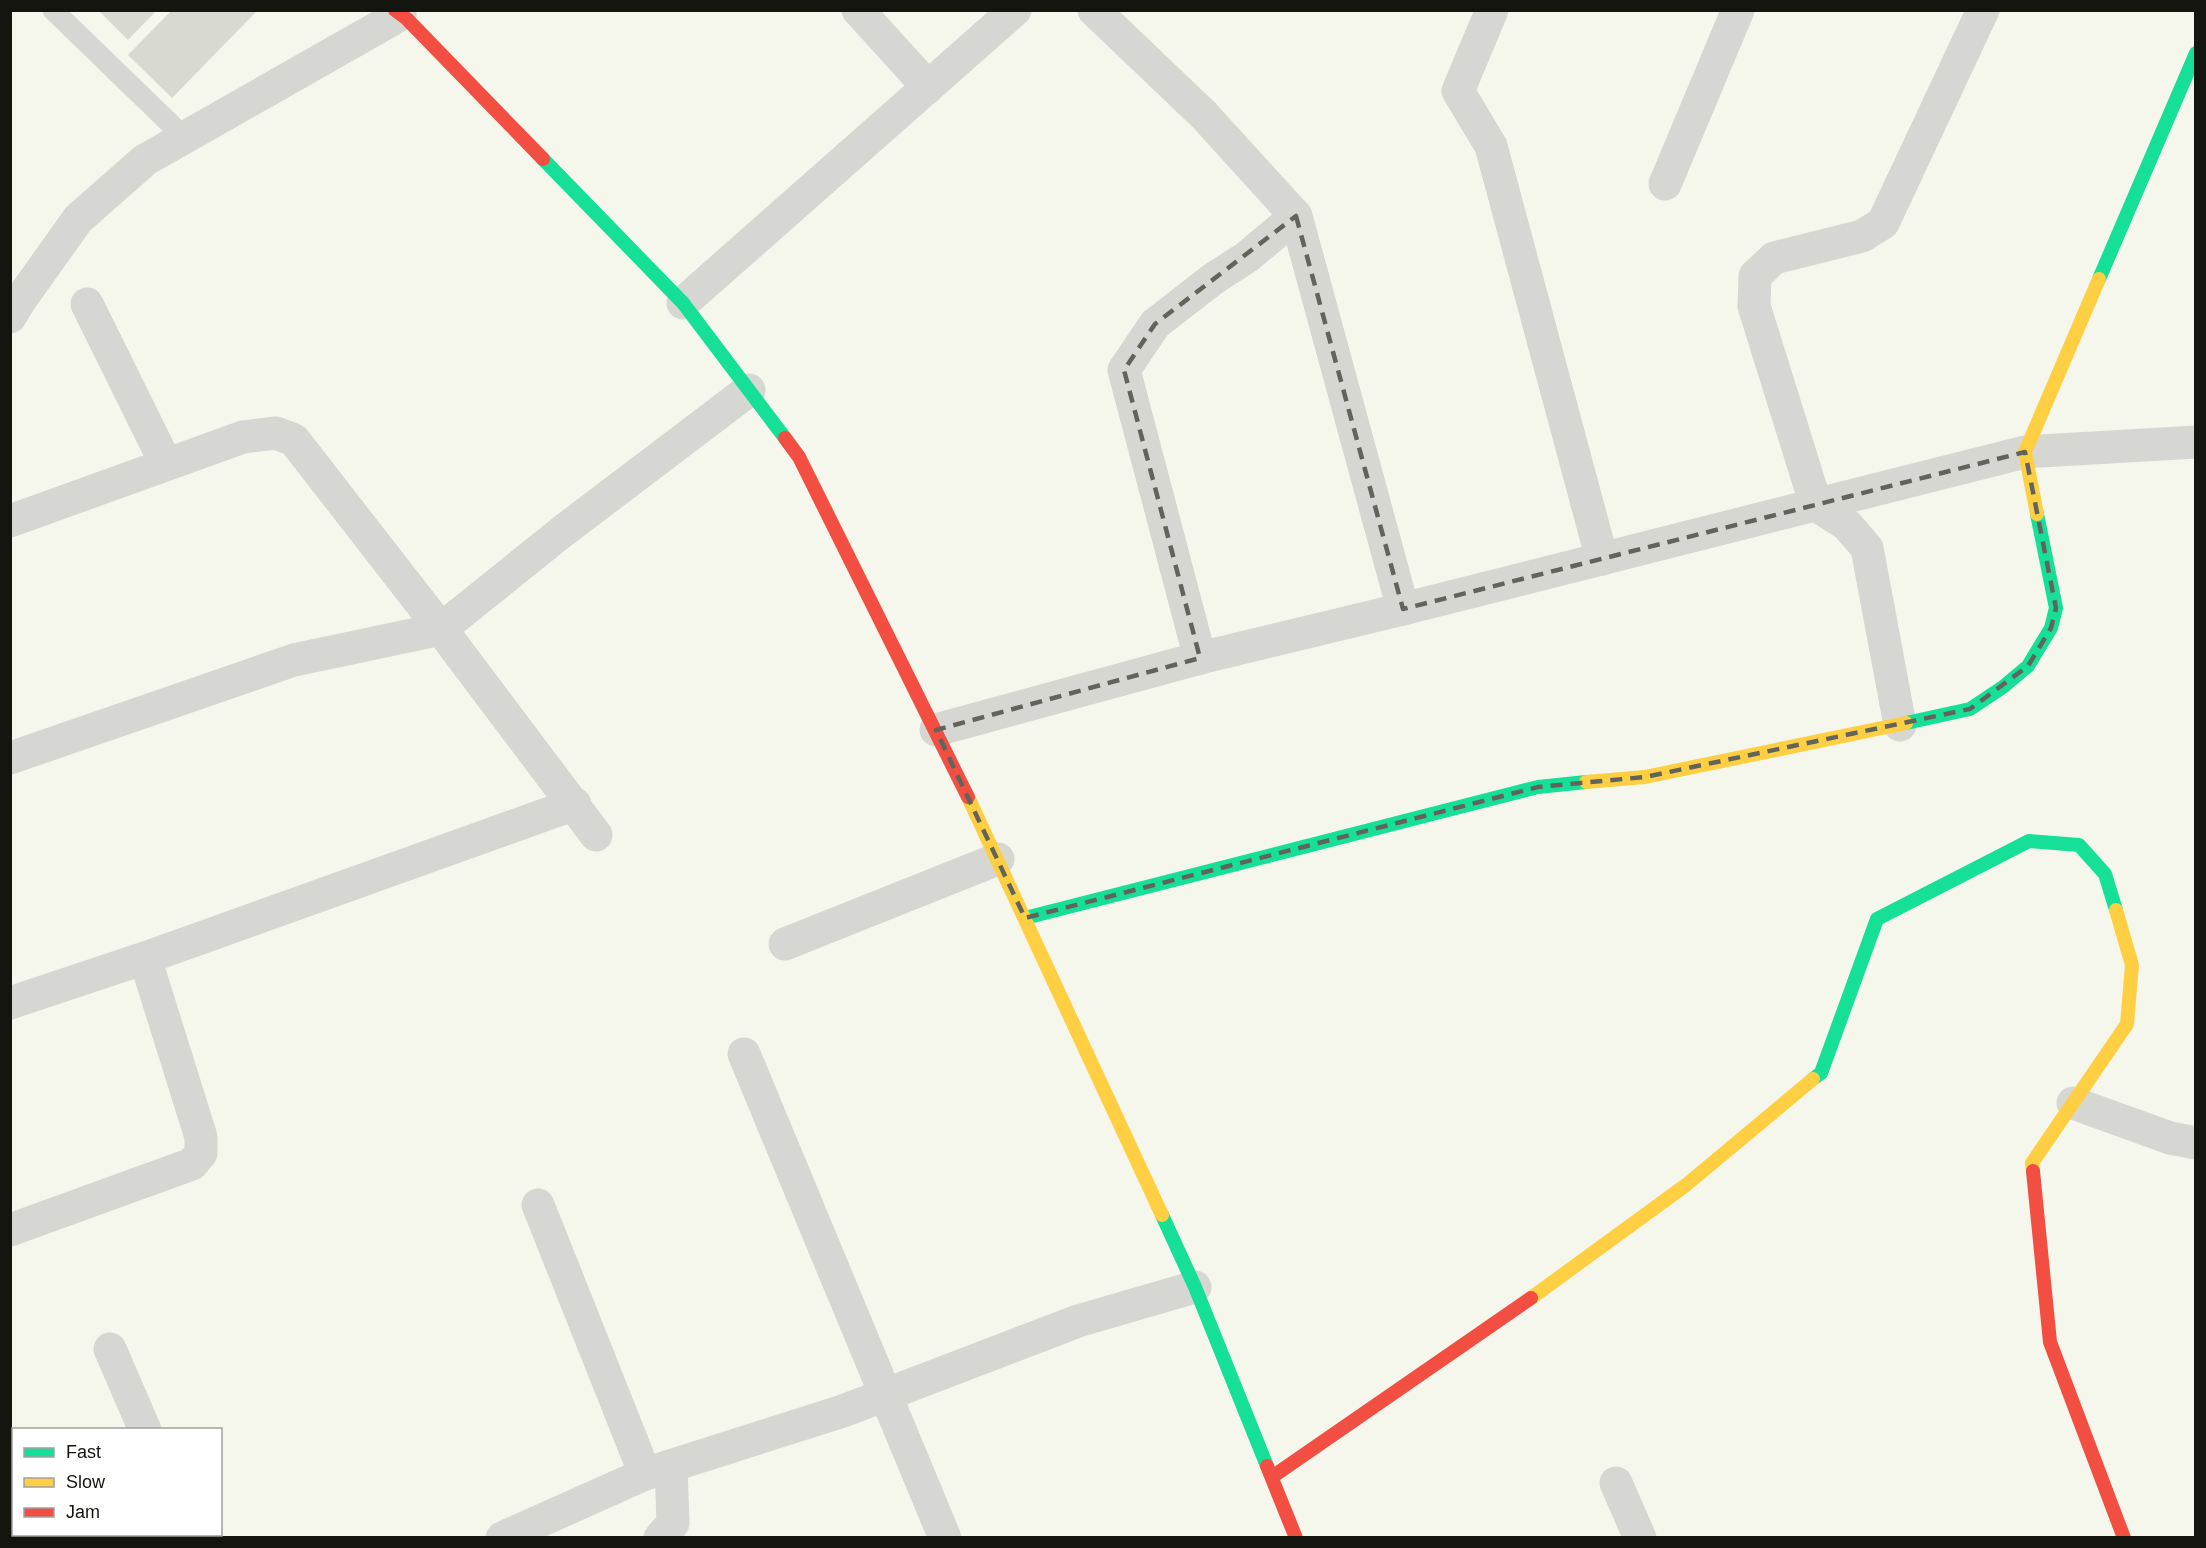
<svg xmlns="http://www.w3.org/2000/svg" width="2206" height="1548" font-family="Arial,sans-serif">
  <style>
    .building { fill: #d8dad1 }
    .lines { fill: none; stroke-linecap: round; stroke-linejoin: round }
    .lane { stroke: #d6d6d2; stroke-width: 21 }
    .street { stroke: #d6d6d2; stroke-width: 33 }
    .fast { stroke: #16e098; stroke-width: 14 }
    .slow { stroke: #ffcf43; stroke-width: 14 }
    .jam { stroke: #f24e42; stroke-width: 14 }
    .marked { fill: none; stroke: #62645c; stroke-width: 4.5; stroke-dasharray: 12 8; stroke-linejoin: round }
  </style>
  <rect width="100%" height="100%" fill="#f5f7ec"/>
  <g class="building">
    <path d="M98,10h59l-29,30z"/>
    <path d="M172,10h86l-86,88 -44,-43z"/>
  </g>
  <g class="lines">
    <path class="lane" d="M53,10l131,127"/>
    <g class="street">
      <path d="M858,10l70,77"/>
      <path d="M1094,10l110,105 92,101 107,393"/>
      <path d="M1492,10l-34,81 33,55 111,413"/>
      <path d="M1665,184l73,-174"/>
      <path d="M683,303l332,-293"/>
      <path d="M87,304l79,160"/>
      <path d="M10,317l11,-18 57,-80 67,-59 255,-145"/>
      <path d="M10,521l233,-84 33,-4 18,7 147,189 155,206"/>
      <path d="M1200,658l-76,-288 31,-46 58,-45 34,-22 49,-41"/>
      <path d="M1900,725l-33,-177 -20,-23 -31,-20 -62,-199 1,-30 19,-18 88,-22 21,-13 100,-213"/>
      <path d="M936,730l264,-72 203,-49 622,-157 171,-10"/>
      <path d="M10,758l284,-98 147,-31 122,-98 186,-141"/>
      <path d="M785,944l213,-85"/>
      <path d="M10,1003l135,-45 430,-154"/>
      <path d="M744,1054l201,484"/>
      <path d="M2073,1103l97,35 26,5"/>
      <path d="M538,1205l107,269"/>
      <path d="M10,1230l182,-66 9,-11v-16l-56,-179"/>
      <path d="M110,1349l35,81"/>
      <path d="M1616,1483l24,55"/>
      <path d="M190,1534l2,4"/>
      <path d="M502,1538l143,-64 198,-63 235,-90 117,-34"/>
      <path d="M660,1538l13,-15 -2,-57"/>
    </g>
    <g class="fast">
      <path d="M543,159l140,144 102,135"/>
      <path d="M2099,279l97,-226"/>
      <path d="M1906,723l64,-14 33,-22 25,-21 23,-38 5,-20 -19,-94"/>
      <path d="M1025,918l513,-131 48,-5"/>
      <path d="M1813,1079l8,-6 56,-154 152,-78 50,4 26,29 11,36"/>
      <path d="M1162,1215l33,72 72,179"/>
    </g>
    <g class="slow">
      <path d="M2037,514l-12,-62 74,-173"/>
      <path d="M1586,782l59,-5 261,-54"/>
      <path d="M968,797l194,418"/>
      <path d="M2033,1171l-1,-8 95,-139 5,-59 -16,-55"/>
      <path d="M1531,1298l155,-113 127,-106"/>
    </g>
    <g class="jam">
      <path d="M395,10l12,9 136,140"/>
      <path d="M785,438l14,19 169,340"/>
      <path d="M2033,1171l17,171 74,196"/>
      <path d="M1267,1466l29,72"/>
      <path d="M1272,1477l259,-179"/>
    </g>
  </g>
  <path class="marked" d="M1296,216l107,393 622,-157 31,156 -5,20 -23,38 -58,43 -325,68 -107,10 -513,131 -89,-188 264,-72 -76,-288 31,-46z"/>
  <rect width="2206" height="1548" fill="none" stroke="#13150e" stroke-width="24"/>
  <rect x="12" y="1428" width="210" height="108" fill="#ffffff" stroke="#a1a19f" stroke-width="1.5"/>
  <rect x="24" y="1448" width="30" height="9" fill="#16e098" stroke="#a1a19f" stroke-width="1.5"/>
  <text x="66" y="1458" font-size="18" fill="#13150e">Fast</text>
  <rect x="24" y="1478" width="30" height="9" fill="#ffcf43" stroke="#a1a19f" stroke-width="1.5"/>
  <text x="66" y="1488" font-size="18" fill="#13150e">Slow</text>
  <rect x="24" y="1508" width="30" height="9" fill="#f24e42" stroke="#a1a19f" stroke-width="1.5"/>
  <text x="66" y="1518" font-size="18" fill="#13150e">Jam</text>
</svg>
